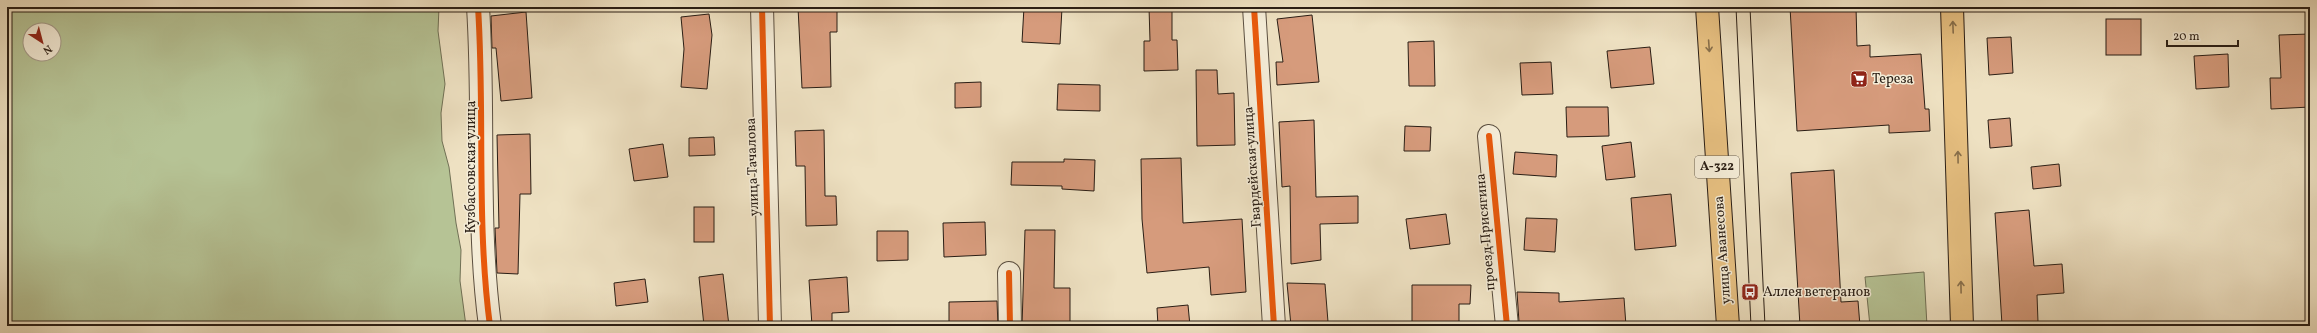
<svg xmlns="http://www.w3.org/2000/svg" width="2317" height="333" font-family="Vollkorn,serif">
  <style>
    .green { fill: #b6c395; stroke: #707055; fill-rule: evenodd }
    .building { fill: #d69b7c; stroke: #2a1e15 }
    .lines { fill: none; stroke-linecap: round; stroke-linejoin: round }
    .minor-casing { stroke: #5b4f40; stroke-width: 24 }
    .highway-casing { stroke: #2a1e15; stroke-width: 24 }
    .minor { stroke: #f4ecd7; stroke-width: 22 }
    .highway { stroke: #e7c081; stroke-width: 22 }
    .tram { stroke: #2a1e15; stroke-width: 1 }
    .cycleway-casing { stroke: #f4ecd7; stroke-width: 8 }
    .cycleway { stroke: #e8590c; stroke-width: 6 }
    .oneway { stroke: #886f4b }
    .labels { text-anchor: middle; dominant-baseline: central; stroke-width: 3; stroke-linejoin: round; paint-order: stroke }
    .shield { fill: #f4ecd7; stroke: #675c4f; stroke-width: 1 }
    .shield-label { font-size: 13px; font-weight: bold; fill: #2a1e15 }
    .poi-label { font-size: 14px; fill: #2a1e15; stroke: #f4ecd7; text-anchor: start }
    .street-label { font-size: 14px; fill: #2a1e15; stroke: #f4ecd7 }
  </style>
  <rect width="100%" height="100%" fill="#eee1c2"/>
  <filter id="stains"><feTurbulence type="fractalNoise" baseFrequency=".005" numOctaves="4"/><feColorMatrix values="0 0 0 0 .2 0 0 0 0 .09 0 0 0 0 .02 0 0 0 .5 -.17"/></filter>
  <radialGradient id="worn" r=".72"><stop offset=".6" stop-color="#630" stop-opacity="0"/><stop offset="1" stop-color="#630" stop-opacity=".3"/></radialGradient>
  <g class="green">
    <path d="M7,7h432l-1,24 7,53 -4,29 1,28 7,26 7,56 5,27 -1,31 6,45h-459zM30,30h24v24h-24z"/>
    <path d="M1924,272l3,54h-57l-5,-49z"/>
  </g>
  <g class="building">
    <path d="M798,7h39v25h-7l1,55 -29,1z"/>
    <path d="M1024,7l38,1 -2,36 -38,-2z"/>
    <path d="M1149,7h23v33h5l1,30 -34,1v-30h6z"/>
    <path d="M1790,7h66l1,39 13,-1v12l51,-3 4,55h4l1,22 -41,2v-8l-92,6z"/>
    <path d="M526,12l6,86 -31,3 -5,-53h-4l-1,-32z"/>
    <path d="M709,14l3,21 -5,54 -26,-2 3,-38 -3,-32z"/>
    <path d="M1312,15l7,67 -42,3 -1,-23h7l-6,-43z"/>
    <rect x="2106" y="19" width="35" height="36"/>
    <path d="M2310,34v73l-39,2 -1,-31h11l-2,-43z"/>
    <path d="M2011,37l2,36 -24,2 -2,-37z"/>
    <path d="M1434,41l1,45h-26l-1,-44z"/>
    <path d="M1650,47l4,37 -43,4 -4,-37z"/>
    <path d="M2228,54l1,33 -33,2 -2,-33z"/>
    <path d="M1551,62l2,32 -31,1 -2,-32z"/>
    <path d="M1196,70h21l1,24 16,-1 1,52 -38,1z"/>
    <path d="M981,82v25l-26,1v-25z"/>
    <path d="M1058,84l42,1v26l-43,-1z"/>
    <path d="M1566,107h42l1,29 -42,1z"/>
    <path d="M2010,118l2,28 -22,2 -2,-28z"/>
    <path d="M1314,120l2,77 42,-1v27l-38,1 1,36 -30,4 -1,-78 -8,1 -3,-65z"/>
    <path d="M1405,126l26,1 -1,24h-26z"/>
    <path d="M824,130l1,66h11l1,29 -31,1 -1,-60h-9l-1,-35z"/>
    <path d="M530,134l1,60h-11l-2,80 -21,-1 -2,-45h4l-2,-93z"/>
    <path d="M714,137l1,18 -26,1v-18z"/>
    <path d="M1631,142l4,35 -29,3 -4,-34z"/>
    <path d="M663,144l5,33 -34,4 -5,-32z"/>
    <path d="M1515,152l42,3 -1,22 -43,-3z"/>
    <path d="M1181,158l2,65 59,-4 4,73 -35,3 -2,-28 -62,6 -5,-54 -1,-60z"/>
    <path d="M1064,159l31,1 -1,31 -32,-2v-3l-51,-1 1,-23h52z"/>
    <path d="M2059,164l2,22 -28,3 -2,-22z"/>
    <path d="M1834,170l7,132 17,-1 2,25h-60l-9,-153z"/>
    <path d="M1671,194l5,52 -41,4 -4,-52z"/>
    <rect x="694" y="207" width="20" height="35"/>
    <path d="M2029,210l5,56 28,-2 2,29 -27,2 1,27 -36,3 -7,-112z"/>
    <path d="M1446,214l4,30 -40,5 -4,-30z"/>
    <path d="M1526,218l31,1 -2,33 -31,-2z"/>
    <path d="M985,222l1,33 -42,2 -1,-34z"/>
    <path d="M1025,230h30l-1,58h16v38h-48z"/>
    <path d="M877,231h31v29l-31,1z"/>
    <path d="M723,274l6,52h-25l-5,-49z"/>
    <path d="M847,277l2,35 -17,1v13h-20l-3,-46z"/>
    <path d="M645,279l3,23 -32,4 -2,-23z"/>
    <path d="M1287,283l38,1 3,38 -37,4z"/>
    <path d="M1412,285h59l-1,19h-11v22h-47z"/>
    <path d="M1517,292l42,1v9l65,-4 2,28h-50v-3l-57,-1z"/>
    <path d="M997,301l1,25h-49v-24z"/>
    <path d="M1188,305l2,21h-32l-1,-18z"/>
  </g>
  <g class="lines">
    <defs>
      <g id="minor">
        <path d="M478,7c7,106 -2,214 12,319"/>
        <path d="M762,7l8,319"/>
        <path d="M1254,7l20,319"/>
        <path d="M1489,136l18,190"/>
        <path d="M1009,273l1,53"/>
      </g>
      <g id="highway">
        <path d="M1707,7l21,319"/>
        <path d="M1952,7l10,319"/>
      </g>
    </defs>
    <use href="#minor" class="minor-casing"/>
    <use href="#highway" class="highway-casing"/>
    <use href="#minor" class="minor"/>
    <use href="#highway" class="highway"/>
    <g class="tram">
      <path d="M1736,7l15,319"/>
      <path d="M1750,7l15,319"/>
    </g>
    <defs>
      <g id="cycleway">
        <path d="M478,7c7,106 -2,214 12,319"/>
        <path d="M762,7l8,319"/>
        <path d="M1254,7l20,319"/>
        <path d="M1489,136l18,190"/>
        <path d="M1009,273l1,53"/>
      </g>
    </defs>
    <use href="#cycleway" class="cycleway-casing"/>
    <use href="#cycleway" class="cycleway"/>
  </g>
  <defs><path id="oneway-shaft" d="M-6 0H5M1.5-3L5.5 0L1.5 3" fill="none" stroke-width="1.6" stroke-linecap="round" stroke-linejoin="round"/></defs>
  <g class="oneway">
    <use href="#oneway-shaft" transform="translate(1953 27) rotate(-92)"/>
    <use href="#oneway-shaft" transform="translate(1709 46) rotate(86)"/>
    <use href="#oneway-shaft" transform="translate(1958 157) rotate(-91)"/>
    <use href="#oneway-shaft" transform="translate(1961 287) rotate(-91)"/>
  </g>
  <defs>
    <symbol id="supermarket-square" viewBox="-11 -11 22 22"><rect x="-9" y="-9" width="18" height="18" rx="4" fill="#8f2418" stroke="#f4ecd7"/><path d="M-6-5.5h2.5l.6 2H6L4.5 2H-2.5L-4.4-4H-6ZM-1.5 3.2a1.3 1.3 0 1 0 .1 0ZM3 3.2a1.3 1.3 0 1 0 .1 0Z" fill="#fff"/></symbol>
    <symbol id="bus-square" viewBox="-11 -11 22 22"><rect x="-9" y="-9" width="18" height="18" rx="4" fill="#8f2418" stroke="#f4ecd7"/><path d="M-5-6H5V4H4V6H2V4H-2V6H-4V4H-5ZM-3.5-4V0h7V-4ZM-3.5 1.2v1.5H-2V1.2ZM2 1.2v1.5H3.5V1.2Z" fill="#fff"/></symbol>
  </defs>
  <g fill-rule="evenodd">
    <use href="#supermarket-square" x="1849" y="69" width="20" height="20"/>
    <use href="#bus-square" x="1740" y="282" width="20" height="20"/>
  </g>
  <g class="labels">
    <rect class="shield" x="1695" y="156" width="44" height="22" rx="3"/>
    <g class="shield-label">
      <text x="1717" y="167">А-322</text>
    </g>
    <g class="poi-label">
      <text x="1872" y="79">Тереза</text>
      <text x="1763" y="292">Аллея ветеранов</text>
    </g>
    <g class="street-label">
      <text transform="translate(471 167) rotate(-90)">Кузбассовская улица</text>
      <text transform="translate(753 167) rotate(-92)">улица Тачалова</text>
      <text transform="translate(1253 167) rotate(-94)">Гвардейская улица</text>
      <text transform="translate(1486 232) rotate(-95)">проезд Присягина</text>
      <text transform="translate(1723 250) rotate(-94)">улица Аванесова</text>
    </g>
  </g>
  <rect width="2317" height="333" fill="none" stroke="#eee1c2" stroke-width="24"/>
  <rect x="8" y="8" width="2301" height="317" fill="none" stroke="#2a1e15" stroke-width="2"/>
  <rect x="12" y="12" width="2293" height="309" fill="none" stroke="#2a1e15"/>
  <g transform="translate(42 42) rotate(144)"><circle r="19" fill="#f4ecd7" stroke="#a39a89"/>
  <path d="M0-3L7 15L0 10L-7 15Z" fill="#8f2418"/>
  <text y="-6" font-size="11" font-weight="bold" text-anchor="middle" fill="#2a1e15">N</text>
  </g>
  <path d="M2167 40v6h71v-6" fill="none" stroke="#2a1e15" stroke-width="2"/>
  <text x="2173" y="40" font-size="12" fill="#2a1e15" stroke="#f4ecd7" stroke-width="3" paint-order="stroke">20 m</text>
  <rect width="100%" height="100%" filter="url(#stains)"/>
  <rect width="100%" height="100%" fill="url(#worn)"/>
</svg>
